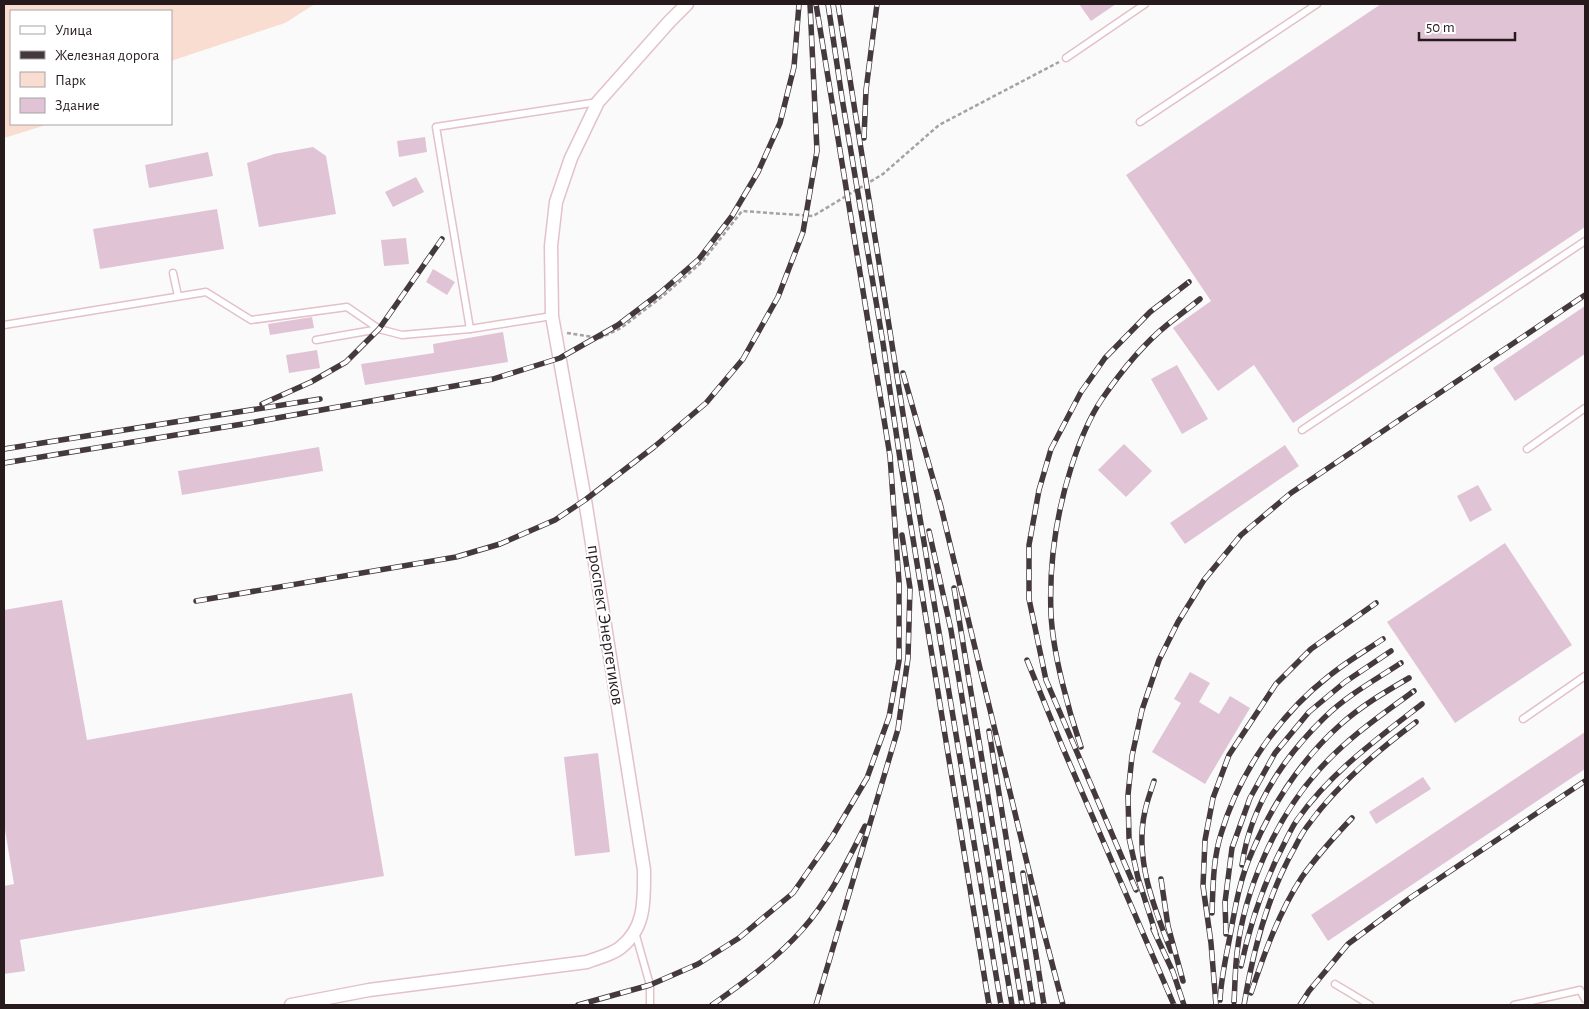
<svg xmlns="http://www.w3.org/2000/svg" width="1589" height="1009" font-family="'Alegreya Sans',sans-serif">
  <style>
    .green { fill: #faddd1 }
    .building { fill: #e0c4d6 }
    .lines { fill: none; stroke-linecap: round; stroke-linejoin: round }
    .service-casing { stroke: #e3c1ca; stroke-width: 9 }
    .minor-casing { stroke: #e3c1ca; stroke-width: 15 }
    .path { stroke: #a6a1a2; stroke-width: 2.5; stroke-dasharray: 4 2.5; stroke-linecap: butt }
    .service { stroke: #fff; stroke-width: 6 }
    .minor { stroke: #fff; stroke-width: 12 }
    .rail-casing { stroke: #443a3d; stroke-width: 5.5 }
    .rail { stroke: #fff; stroke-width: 4; stroke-dasharray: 11; stroke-linecap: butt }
    .labels { text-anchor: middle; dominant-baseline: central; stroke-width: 4; stroke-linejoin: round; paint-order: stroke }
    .street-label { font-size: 18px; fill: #261a1d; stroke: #fff }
  </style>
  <rect width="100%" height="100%" fill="#fafafa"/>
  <path class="green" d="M4,4h311l-30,19 -114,38v-50h-160v113h35l-3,2 -39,12z"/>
  <g class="building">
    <path d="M1079,4h37l-25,17z"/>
    <path d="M1381,4h204v223l-292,196 -39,-58 -36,26 -45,-63 38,-27 -85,-126z"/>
    <path d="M425,137l2,15 -28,5 -2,-16z"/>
    <path d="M313,147l13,9 10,58 -77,13 -12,-64 27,-9z"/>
    <path d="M208,152l5,24 -64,12 -4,-23z"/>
    <path d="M416,177l8,15 -31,15 -8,-15z"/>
    <path d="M217,209l7,40 -124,20 -7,-40z"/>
    <path d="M406,238l3,26 -25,2 -3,-26z"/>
    <path d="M433,269l22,13 -8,13 -21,-13z"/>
    <path d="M1585,306v48l-70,47 -22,-33z"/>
    <path d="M312,317l2,11 -44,7 -2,-11z"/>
    <path d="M503,332l5,30 -143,23 -4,-21 73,-11 -1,-9z"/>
    <path d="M317,350l3,18 -31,5 -3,-18z"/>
    <path d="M1177,365l31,54 -26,15 -31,-55z"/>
    <path d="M1124,444l28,27 -26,26 -28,-27z"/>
    <path d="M1285,445l14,21 -114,78 -15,-21z"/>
    <path d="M319,447l4,24 -141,24 -4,-24z"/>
    <path d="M1478,485l14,25 -22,12 -13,-26z"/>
    <path d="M1505,543l67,102 -117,78 -68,-101z"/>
    <path d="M62,600l25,140 265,-47 32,183 -364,64 5,31 -21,3v-88l10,-2 -10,-60v-214z"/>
    <path d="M1190,672l20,11 -11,19 20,12 11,-18 20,12 -45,76 -53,-32 29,-49 -7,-4z"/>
    <path d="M1585,732v37l-257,172 -17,-26z"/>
    <path d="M598,753l12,99 -35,4 -11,-99z"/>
    <path d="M1423,777l8,12 -55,35 -7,-12z"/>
  </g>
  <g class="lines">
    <defs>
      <g id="service">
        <path d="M1066,58l79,-54"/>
        <path d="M1140,122l177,-118"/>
        <path d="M173,273l5,23"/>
        <path d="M4,325l202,-33 45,28 96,-13 32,22 23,6 68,-6 82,-13"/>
        <path d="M470,329l-34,-202 162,-25"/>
        <path d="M316,340l63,-11"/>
        <path d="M1302,430l283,-189"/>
        <path d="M1527,449l58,-41"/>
        <path d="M1523,719l62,-43"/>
        <path d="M635,932l15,53v20"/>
        <path d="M1335,984l35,21"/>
        <path d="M1514,1005l66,-15 5,9"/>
      </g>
      <path id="minor" d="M291,1005l78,-15 218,-28c10,-4 24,-7 33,-14 26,-20 24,-48 24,-78l-59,-370 -33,-184 -1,-70 5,-44 15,-44 27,-56 71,-80 18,-18"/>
    </defs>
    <use href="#service" class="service-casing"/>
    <use href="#minor" class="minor-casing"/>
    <path class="path" d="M567,333l33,5 21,-10 42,-32 39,-34 40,-51 71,5 70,-42 56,-49 120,-63"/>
    <use href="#service" class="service"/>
    <use href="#minor" class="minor"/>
    <defs>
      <g id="rail">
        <path d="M828,4l14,94 41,245 17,116 89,546"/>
        <path d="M838,4l72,454 91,547"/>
        <path d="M864,138l2,-48 11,-86"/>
        <path d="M903,373l38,134 102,422 20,76"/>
        <path d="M262,404l49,-22 35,-20 33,-33 63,-90"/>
        <path d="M4,449l316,-50"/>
        <path d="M4,463l245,-40 244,-44 67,-21 58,-33 42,-32 39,-34 33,-43 26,-44 22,-49 14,-56 5,-63"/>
        <path d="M929,531l22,99 61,375"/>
        <path d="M954,588l68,417"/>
        <path d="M196,601l260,-44 44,-13 55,-24 30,-20 69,-53 52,-44 37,-44 35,-62 25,-65 14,-81 -7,-147"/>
        <path d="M1027,660l35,86 112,259"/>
        <path d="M989,731l44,274"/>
        <path d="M1081,747c-13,-38 -28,-93 -30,-133 -2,-49 5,-99 20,-146 7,-22 18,-50 31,-69 18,-26 40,-54 65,-74 11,-9 22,-17 33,-26"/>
        <path d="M1154,781c-3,10 -7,20 -9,30 -11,47 9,97 26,140"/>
        <path d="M1242,865c8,-57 41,-107 82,-147 22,-22 51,-38 77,-55"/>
        <path d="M1023,873l21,132"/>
        <path d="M1161,879l7,47 15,55"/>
        <path d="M1136,890l-90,-210 -17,-81v-54l10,-55 12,-41 30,-57 24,-34 45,-46 39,-30"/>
        <path d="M1212,913c1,-26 1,-54 9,-79 18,-61 58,-119 108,-158 17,-14 36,-25 54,-37"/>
        <path d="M1153,929l20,43 11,33"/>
        <path d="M1156,934l-18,-56 -9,-40 -1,-43 4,-39 10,-46 17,-50 19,-38 26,-42 37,-45 50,-42 294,-198"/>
        <path d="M1226,934l-1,-32 7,-54 18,-50 25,-45 34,-41 36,-30 46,-31"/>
        <path d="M1241,966c9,-42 23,-84 43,-122 4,-8 8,-17 13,-24 33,-47 80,-81 125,-116"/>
        <path d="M1251,993c13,-39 28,-81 51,-116 15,-21 32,-40 50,-59"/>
        <path d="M1220,1000c1,-21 6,-43 10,-64 5,-28 10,-58 22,-84 20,-47 50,-93 88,-127 21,-19 45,-33 69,-47"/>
        <path d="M1234,1002c1,-16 1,-33 3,-49 7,-63 39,-135 81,-182 28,-32 63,-56 96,-80"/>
        <path d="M578,1005l72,-20 48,-21 41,-26 54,-45 39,-56 35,-59 22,-61 10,-56v-79l-9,-126 -74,-452"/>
        <path d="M712,1005c31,-22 63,-45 89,-74 28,-31 46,-69 64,-105"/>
        <path d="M816,1005l82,-276 10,-71 2,-70 -8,-53"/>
        <path d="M1216,1005l-5,-62 -8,-57 2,-46 8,-42 16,-43 47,-71 35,-35 65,-46"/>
        <path d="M1244,1005c9,-55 23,-109 51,-158 4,-8 8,-16 14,-23 29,-40 68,-73 107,-102"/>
        <path d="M1300,1005l9,-14 39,-47 62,-46 175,-117"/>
      </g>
    </defs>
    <use href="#rail" class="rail-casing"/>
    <use href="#rail" class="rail"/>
  </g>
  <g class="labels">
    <g class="street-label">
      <text transform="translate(605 625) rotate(81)">проспект Энергетиков</text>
    </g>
  </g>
  <rect width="1589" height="1009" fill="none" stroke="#261a1d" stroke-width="10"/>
  <rect x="10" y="10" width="162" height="115" fill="#ffffff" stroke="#a8a3a5"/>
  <rect x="20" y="26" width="25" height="8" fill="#ffffff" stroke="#a8a3a5"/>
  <text x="55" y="35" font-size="15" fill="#261a1d">Улица</text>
  <rect x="20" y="51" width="25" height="8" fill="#443a3d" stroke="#a8a3a5"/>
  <text x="55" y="60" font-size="15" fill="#261a1d">Железная дорога</text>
  <rect x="20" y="72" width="25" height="15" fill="#faddd1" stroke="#a8a3a5"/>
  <text x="55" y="85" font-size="15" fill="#261a1d">Парк</text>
  <rect x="20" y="98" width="25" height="15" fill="#e0c4d6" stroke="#a8a3a5"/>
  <text x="55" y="110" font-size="15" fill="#261a1d">Здание</text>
  <path d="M1419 32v8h96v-8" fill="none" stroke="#261a1d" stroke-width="2.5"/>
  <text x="1426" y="32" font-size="15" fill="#261a1d" stroke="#ffffff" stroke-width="4" paint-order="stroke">50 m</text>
</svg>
